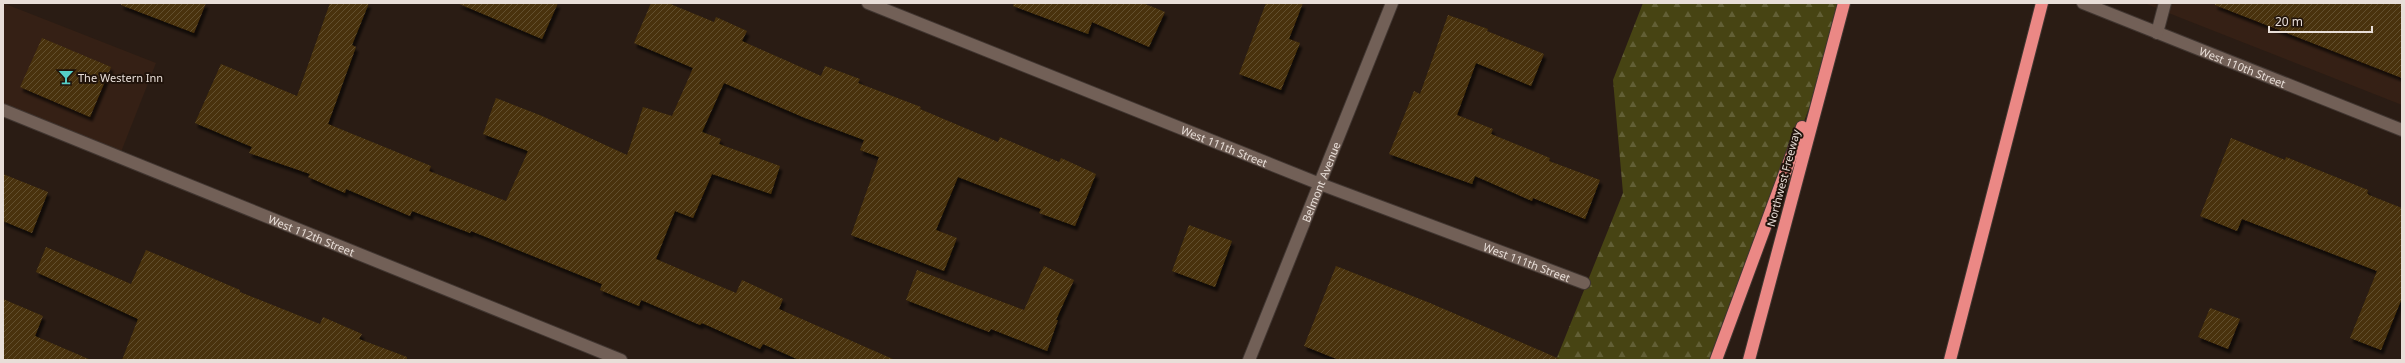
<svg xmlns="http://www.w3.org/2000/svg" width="2405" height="363" font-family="'Noto Sans',sans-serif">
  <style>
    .built { fill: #352015 }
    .forest { fill: url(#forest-firs) }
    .building { fill: url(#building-hatch); filter: url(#shadow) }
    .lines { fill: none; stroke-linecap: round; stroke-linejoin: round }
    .minor-casing { stroke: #413631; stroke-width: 14 }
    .highway-casing { stroke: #413631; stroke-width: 14 }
    .minor { stroke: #726057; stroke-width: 12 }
    .highway { stroke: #eb8885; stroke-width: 12 }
    .labels { text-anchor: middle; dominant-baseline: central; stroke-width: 4; stroke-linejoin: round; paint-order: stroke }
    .street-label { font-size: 11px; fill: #e8ded8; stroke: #20130b }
    .poi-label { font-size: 11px; fill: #e8ded8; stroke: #20130b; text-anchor: start }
  </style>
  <defs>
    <pattern id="forest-firs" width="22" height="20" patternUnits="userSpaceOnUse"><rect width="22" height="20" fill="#474413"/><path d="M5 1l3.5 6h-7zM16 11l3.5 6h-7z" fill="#625f35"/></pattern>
    <pattern id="building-hatch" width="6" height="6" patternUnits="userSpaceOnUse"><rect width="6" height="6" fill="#48320b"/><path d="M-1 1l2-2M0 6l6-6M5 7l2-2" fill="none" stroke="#624f2e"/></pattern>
    <filter id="shadow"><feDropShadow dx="2.5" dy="4.5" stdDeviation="1" flood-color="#0009"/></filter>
  </defs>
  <rect width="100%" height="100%" fill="#2a1c14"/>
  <g class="built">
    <path d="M3,3l153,60 -37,94 -116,-47z"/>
    <path d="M2144,3h258v102l-221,-87z"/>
  </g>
  <path class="forest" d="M1643,3h201l-18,59 -110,298h-160l67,-167 -10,-113z"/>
  <g class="building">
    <path d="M121,3h85l-12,30 -73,-28z"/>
    <path d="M330,3h39l-17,42 4,2 -28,77 103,42 -2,5 77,30 22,-50 -45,-17 13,-36 46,18 85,39 16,-48 29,9 21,-48 -59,-25 17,-40h17l46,19 2,-5 31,14 -5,10 79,35 4,-10 35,13 -2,4 63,24 -1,2 78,33 2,-5 59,25 2,-4 35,16 -21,52 -36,-13 2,-4 -83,-32 -22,53 21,8 -13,33 -93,-36 28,-78 -19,-7 4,-10 -59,-22 -81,-35 -22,49 19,7 -2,5 61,22 -9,28 -59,-20 -19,44 -18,-7 -19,48 80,34 6,-13 41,19 -4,10 116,51h-96l-36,-16 -3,5 -58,-26 -2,2 -59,-25 -2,6 -39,-16 2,-6 -131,-53 -1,2 -58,-22 -2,5 -64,-27 -1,4 -37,-16 2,-3 -61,-21 3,-6 -57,-24 26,-59 76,32z"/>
    <path d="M457,3h101l-16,36z"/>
    <path d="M1014,3h129l22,9 -16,35 -57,-25 -4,12 -75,-28z"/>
    <path d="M1266,3h37l-14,36 11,4 -19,47 -42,-16z"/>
    <path d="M2215,3h187v75l-187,-73z"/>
    <path d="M1448,15l40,14 -1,2 57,23 -13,32 -55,-23 -19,52 36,14 -2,5 59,24 -1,3 51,19 -15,39 -52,-21 -1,3 -57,-25 -3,8 -83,-30 25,-63 6,3z"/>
    <path d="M42,38l69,29 -21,50 -70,-30z"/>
    <path d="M2231,138l54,22 1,-3 82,33 -1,3 2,2 33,13v90l-21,52 -31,-12 27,-67 -135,-52 -5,12 -37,-15z"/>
    <path d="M3,174l45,18 -16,41 -29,-12z"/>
    <path d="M1189,225l43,16 -17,46 -43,-16z"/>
    <path d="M46,247l85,37 15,-34 94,40v2l80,32 3,-7 39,17 -3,5 48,18v3h-285l16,-41 -102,-47z"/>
    <path d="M1044,266l30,14 -18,40h2l-11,31 -56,-22 -2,3 -83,-32 11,-30 107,40z"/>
    <path d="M1336,266l94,37 132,57h-223l-35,-14z"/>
    <path d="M3,299l40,17 -8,20 56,24h-88z"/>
    <path d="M2210,308l30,11 -12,30 -30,-12z"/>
  </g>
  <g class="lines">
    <defs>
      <g id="minor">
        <path id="s1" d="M868,3l452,181 264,99"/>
        <path id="s2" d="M2083,3l319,127"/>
        <path d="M2157,33l8,-30"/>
        <path id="s3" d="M3,110l618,250"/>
        <path id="s4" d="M1249,360l143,-357"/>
      </g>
      <g id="highway">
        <path d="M1716,360l86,-233"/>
        <path d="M1749,360l95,-357"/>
        <path d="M1950,360l92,-357"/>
      </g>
    </defs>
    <use href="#minor" class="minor-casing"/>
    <use href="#highway" class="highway-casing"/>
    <use href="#minor" class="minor"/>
    <use href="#highway" class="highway"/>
  </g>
  <defs>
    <symbol id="bar-bare" viewBox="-9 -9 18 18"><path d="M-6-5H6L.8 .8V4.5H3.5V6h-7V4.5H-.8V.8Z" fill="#55cec5" stroke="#20130b" stroke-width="2.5" paint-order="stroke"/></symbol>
  </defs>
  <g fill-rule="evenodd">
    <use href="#bar-bare" x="55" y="66" width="22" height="22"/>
  </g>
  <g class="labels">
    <g class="street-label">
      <text stroke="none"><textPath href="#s2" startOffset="172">West 110th Street</textPath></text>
      <text stroke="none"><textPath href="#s1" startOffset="384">West 111th Street</textPath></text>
      <text transform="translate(1783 178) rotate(-75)">Northwest Freeway</text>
      <text stroke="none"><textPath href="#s4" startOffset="192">Belmont Avenue</textPath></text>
      <text stroke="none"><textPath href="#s3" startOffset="333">West 112th Street</textPath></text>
      <text stroke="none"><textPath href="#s1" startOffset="708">West 111th Street</textPath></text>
    </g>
    <g class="poi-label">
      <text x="78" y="77">The Western Inn</text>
    </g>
  </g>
  <rect width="2405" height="363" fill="none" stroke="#e8ded8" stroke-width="8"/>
  <path d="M2269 26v6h103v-6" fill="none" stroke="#e8ded8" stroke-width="2"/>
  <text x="2275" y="26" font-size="12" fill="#e8ded8" stroke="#20130b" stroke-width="3" paint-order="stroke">20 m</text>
</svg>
